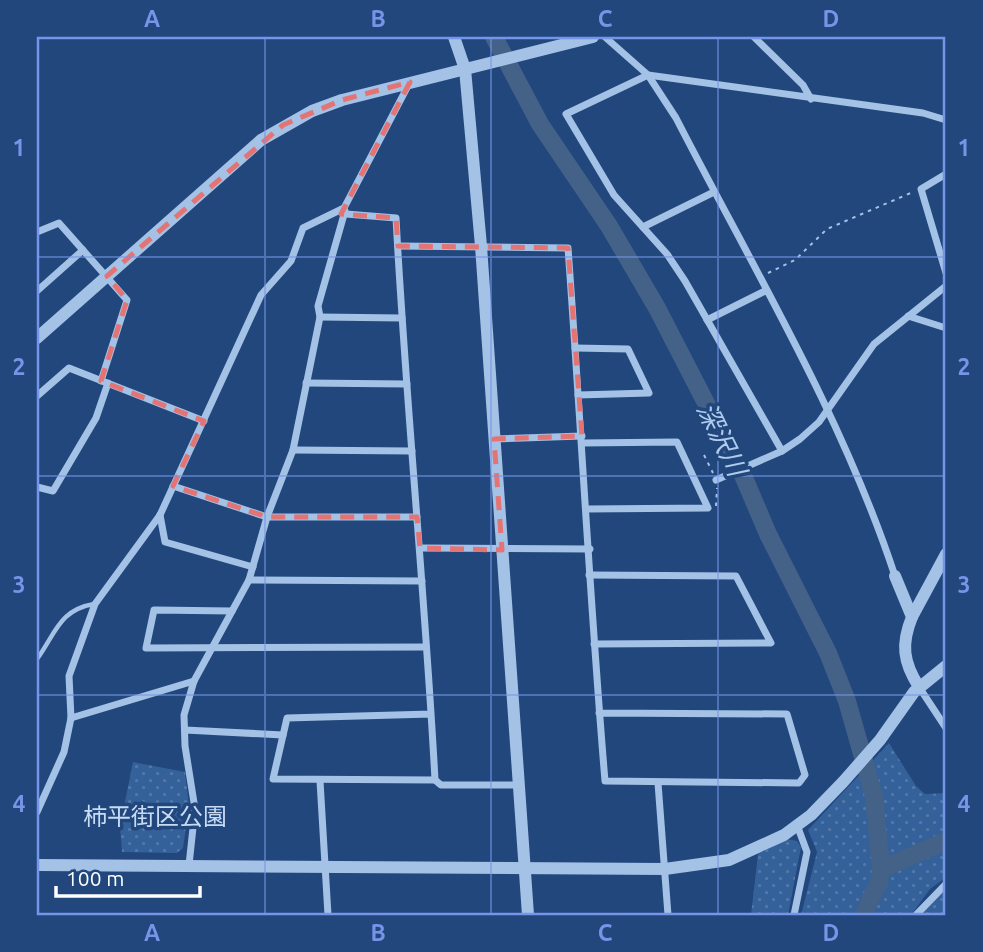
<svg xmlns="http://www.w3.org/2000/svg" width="983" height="952" font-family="Ubuntu,'Noto Sans JP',sans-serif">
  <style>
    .grass { fill: url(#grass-dots) }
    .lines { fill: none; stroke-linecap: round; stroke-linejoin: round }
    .river { stroke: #446188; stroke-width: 18 }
    .path { stroke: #a4c1e6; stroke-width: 2; stroke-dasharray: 3.5 5; stroke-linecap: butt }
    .service { stroke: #a4c1e6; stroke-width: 4.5 }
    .minor { stroke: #a4c1e6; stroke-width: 7 }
    .tertiary { stroke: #a4c1e6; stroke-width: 12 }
    .marked { fill: none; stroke: #e47373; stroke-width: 5; stroke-dasharray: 14 9; stroke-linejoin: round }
    .grid { fill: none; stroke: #7795e8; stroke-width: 2; stroke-opacity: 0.55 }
    .labels { text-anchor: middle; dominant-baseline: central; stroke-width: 7; stroke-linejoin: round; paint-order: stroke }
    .park-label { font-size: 24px; fill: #c7dbf5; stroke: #21477c }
    .water-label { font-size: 26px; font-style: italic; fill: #afcbee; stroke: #21477c }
    .neatline { fill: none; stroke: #7795e8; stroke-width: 2.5 }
    .grid-label { font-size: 23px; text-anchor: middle; font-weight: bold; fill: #7795e8 }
  </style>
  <defs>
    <pattern id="grass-dots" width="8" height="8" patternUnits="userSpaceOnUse" patternTransform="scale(1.75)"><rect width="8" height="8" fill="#34619a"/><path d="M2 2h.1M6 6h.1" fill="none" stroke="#5279a9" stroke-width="1.8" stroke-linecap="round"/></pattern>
  </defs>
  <rect width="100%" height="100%" fill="#21477c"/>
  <g class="grass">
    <path d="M889,743l27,43 9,8 21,-1v84l-16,12 -19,26h-110l16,-63 -9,-22z"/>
    <path d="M133,762l52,10 4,34 -6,42 -6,5 -55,-1 -2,-26z"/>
    <path d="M787,839l10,2 4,6 -13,68h-37l7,-61z"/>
    <path d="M946,890v25h-25l6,-10z"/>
  </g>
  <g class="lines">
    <g class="river">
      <path d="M494,37l46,87 69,102 48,82 85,165 26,61 60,119 19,48 27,95 7,73 -2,13 -16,33"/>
      <path d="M881,869l65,-28"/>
    </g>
    <g class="path">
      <path d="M768,273l27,-13 32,-31 86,-37"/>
      <path d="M704,455l9,18"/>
      <path d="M716,506l1,-18"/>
    </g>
    <path class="service" d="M37,659c19,-26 22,-49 57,-55"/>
    <g class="minor">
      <path d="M605,37l43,38 28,43c77,150 166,297 219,458"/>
      <path d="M754,37l49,48 8,14"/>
      <path d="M946,174l-25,15 25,84"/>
      <path d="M346,214l50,4c10,188 29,375 39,562l-162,-1 14,-61 144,-4"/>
      <path d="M643,227l71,-35"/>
      <path d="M37,232l22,-9 68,77 -26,81"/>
      <path d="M398,246l170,2c13,177 22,355 37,533l194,2 6,-8 -18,-61 -188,-1"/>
      <path d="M37,291l46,-41"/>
      <path d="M908,316l38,12"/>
      <path d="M320,317l82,1"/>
      <path d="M707,320l58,-29"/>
      <path d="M575,348l53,1 21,44 -71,2"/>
      <path d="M306,383l101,1"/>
      <path d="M37,396l32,-28 135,53"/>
      <path d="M494,439l88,-3"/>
      <path d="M582,443l95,-1 31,66 -121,1"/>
      <path d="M293,450l119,1"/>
      <path d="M782,451l-97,-170 -18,-27 -53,-59 -48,-81 82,-39 275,38 23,7"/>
      <path d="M716,480l66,-29 18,-12 19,-17 55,-78 72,-58"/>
      <path d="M173,486l94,31h150"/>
      <path d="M37,487l16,4 43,-73 12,-35"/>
      <path d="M160,515l5,27 88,25"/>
      <path d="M420,548l170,1"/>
      <path d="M589,575l147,1 35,67 -177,1"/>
      <path d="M249,580l173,1"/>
      <path d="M232,611l-78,-1 -8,38 280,-1"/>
      <path d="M919,687l27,41"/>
      <path d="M71,718l123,-37"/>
      <path d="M185,730l98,5"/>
      <path d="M435,780l6,5h78"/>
      <path d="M320,781l8,134"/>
      <path d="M658,783l10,132"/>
      <path d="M37,812l27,-60 7,-34 -2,-42 26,-72 65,-89 101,-220 30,-34 12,-33 41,-20 66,-126"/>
      <path d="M189,865l6,-56 -10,-63 -1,-31 10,-34 55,-101 18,-63 26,-67 27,-133 -2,-11 27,-95"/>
      <path d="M794,915l13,-63 -10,-27"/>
      <path d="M916,915l30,-31"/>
    </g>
    <g class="tertiary">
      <path d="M454,37l11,32 16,177 47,669"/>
      <path d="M37,338l224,-198 51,-29 30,-11 251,-63"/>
      <path d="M895,576l17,41c-11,27 -9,45 7,70"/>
      <path d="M912,617l34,-63"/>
      <path d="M37,865l628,4 64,-9 55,-25 27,-20 32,-33 37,-42 34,-48 32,-26"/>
    </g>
  </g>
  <path class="marked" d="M410,82l-69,132 55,4 2,28 170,2 14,188 -88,3 8,111 -82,-2 -3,-31h-150l-94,-31 31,-65 -103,-40 26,-81 -20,-24 176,-151 59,-25z"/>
  <path class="grid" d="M265,37v878M491,37v878M718,37v878M37,257h909M37,476h909M37,695h909"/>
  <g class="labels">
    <g class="park-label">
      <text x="155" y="816">柿平街区公園</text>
    </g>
    <g class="water-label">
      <text transform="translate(722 439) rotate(64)">深沢川</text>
    </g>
  </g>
  <rect width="983" height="952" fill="none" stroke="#21477c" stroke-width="77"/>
  <path d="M56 886v10h144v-10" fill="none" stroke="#ffffff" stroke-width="3.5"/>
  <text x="66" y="886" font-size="21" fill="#ffffff" stroke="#21477c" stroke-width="5" paint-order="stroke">100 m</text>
  <rect x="38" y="38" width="906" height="876" class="neatline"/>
  <g class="grid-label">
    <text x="152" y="27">A</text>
    <text x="378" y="27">B</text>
    <text x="605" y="27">C</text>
    <text x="831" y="27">D</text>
    <text x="19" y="156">1</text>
    <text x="964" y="156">1</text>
    <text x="19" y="375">2</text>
    <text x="964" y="375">2</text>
    <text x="19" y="593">3</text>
    <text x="964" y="593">3</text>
    <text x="19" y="812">4</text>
    <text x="964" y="812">4</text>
    <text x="152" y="941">A</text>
    <text x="378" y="941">B</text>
    <text x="605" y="941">C</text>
    <text x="831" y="941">D</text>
  </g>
</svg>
